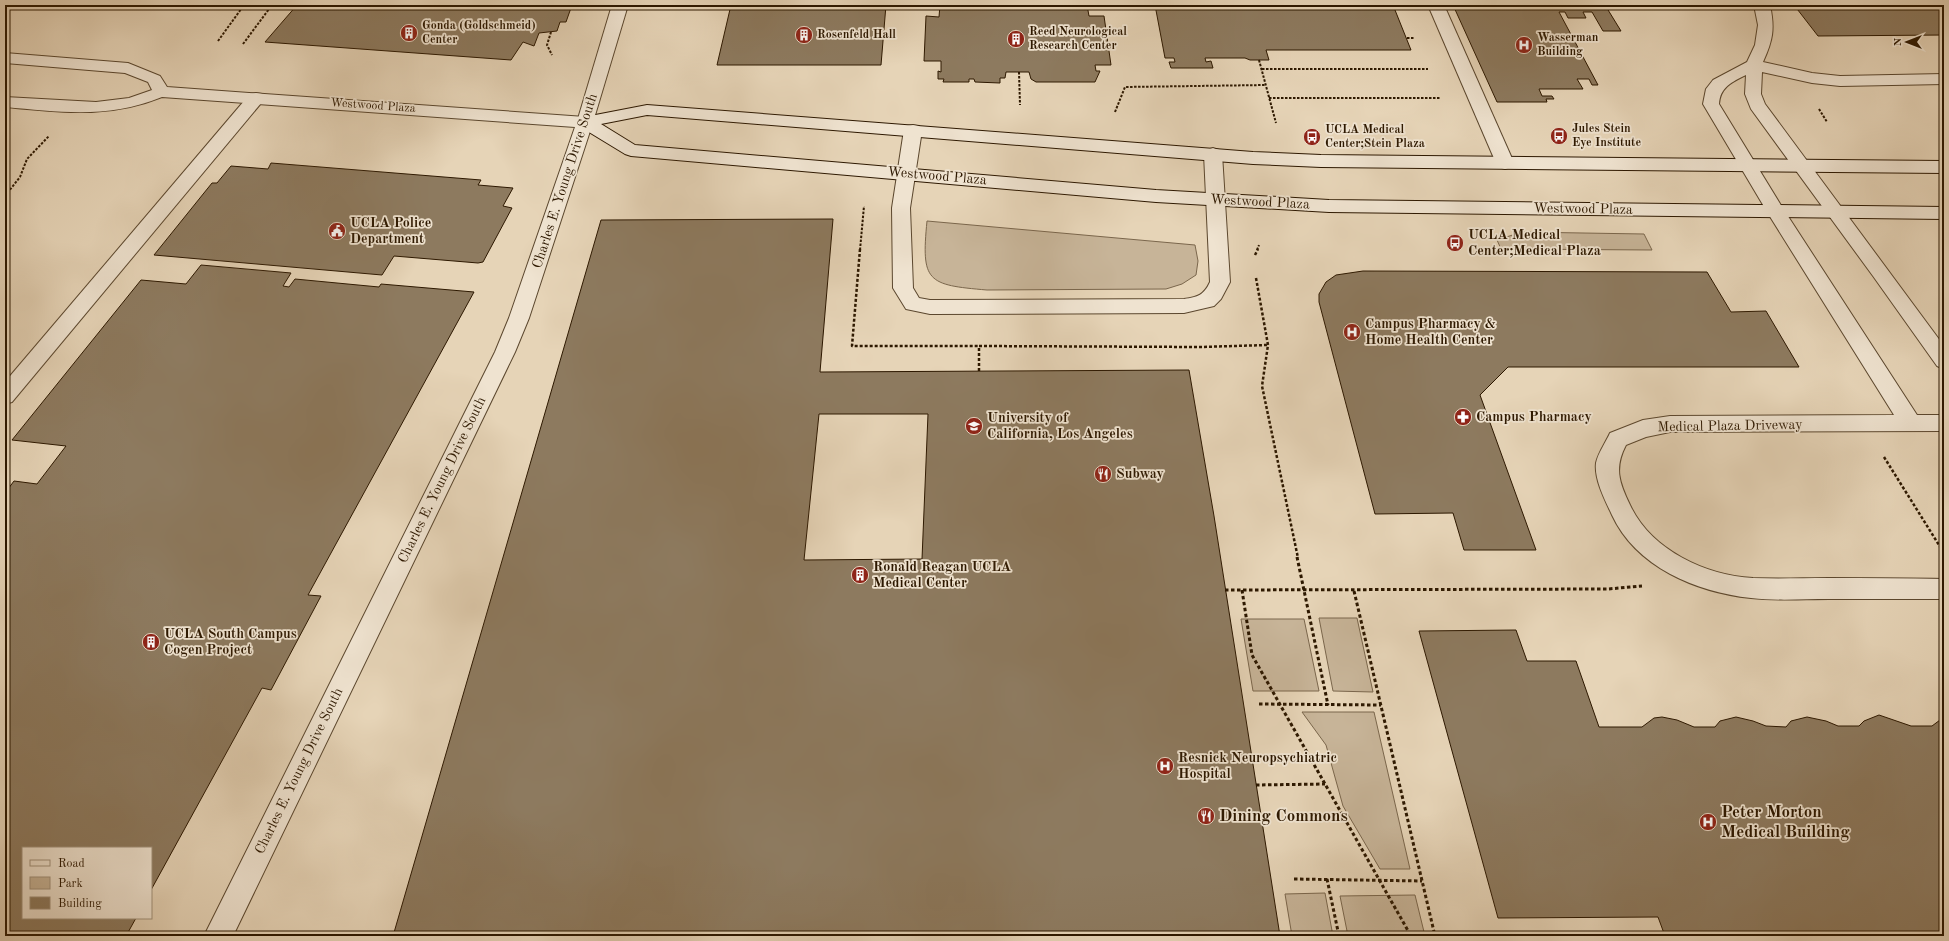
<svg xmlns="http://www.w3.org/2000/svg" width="1949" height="941" font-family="'Old Standard TT',serif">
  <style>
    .green { fill: #c7b498; stroke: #7a664c }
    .building { fill: #8d7a5f; stroke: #2d1800; fill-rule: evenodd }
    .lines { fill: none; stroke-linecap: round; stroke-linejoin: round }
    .service-casing { stroke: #5b472e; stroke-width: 2 }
    .minor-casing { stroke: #5b472e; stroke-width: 2 }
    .tertiary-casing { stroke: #5b472e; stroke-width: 2 }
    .secondary-casing { stroke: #2d1800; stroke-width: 2 }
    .path-far2 { stroke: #2d1800; stroke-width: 2; stroke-dasharray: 2.5 1.5; stroke-linecap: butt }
    .path-far1 { stroke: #2d1800; stroke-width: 2.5; stroke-dasharray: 3 2; stroke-linecap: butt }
    .path { stroke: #2d1800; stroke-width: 3; stroke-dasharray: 3.5 2.5; stroke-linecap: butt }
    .service { fill: #efe3d0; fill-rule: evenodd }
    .minor { fill: #efe3d0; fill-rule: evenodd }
    .tertiary { fill: #efe3d0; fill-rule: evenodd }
    .secondary { fill: #efe3d0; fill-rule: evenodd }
    .labels { text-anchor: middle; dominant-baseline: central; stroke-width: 3.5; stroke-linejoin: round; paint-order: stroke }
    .far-poi-label { font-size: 12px; font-weight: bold; fill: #2d1800; stroke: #efe3d0; text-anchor: start }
    .far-street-label { font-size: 12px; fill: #2d1800; stroke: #efe3d0 }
    .street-label { font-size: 14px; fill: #2d1800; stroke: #efe3d0 }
    .poi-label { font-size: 14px; font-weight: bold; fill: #2d1800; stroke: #efe3d0; text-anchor: start }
    .near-poi-label { font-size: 17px; font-weight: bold; fill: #2d1800; stroke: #efe3d0; text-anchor: start }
  </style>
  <rect width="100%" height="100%" fill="#e6d4b7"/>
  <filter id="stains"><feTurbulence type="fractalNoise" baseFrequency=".005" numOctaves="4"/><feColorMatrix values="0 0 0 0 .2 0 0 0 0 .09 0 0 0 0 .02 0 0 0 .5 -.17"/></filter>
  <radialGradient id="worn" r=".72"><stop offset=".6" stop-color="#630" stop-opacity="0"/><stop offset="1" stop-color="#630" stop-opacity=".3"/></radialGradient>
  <g class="green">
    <path d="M927,221l268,24 3,16 -2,14 -14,9 -16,5 -179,1c-60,-5 -66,-8 -60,-69z"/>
    <path d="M1522,232l122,2 8,16 -151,-1 -4,-9z"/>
    <path d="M1319,618h38l16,74 -40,-1z"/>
    <path d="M1241,619h63l15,72h-66z"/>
    <path d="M1302,712h72l36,157h-30l-37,-63 -17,-61z"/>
    <path d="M1325,893l8,43h-41l-7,-42z"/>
    <path d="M1415,895l10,41h-77l-8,-40z"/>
  </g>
  <g class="building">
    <path d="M297,5h275l-6,17h-6l-3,9 -18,2 -5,13 -11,-4 -12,18 -246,-18z"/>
    <path d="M731,5h155l-5,60h-164z"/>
    <path d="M940,5h147l2,11h15l7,49h-16l1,6h4l-5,11h-59l-5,-3 -2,-7h-23l-1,6h-5v5l-25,-1 -1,-3h-5v3h-26l1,-3h-6v-8l3,1v-11h-17l2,-45 13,1z"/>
    <path d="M1155,5h238l18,45h-145l3,10h-19l-5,-2h-40l1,4 5,-1 2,7h-42l-2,-6h6l-1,-4h-9z"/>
    <path d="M1453,5h152l16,26h-18l-11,-19h-9l3,6h-18l-3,-6h-6l39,73h-6l-3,-6h-12l6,10h-44l3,7h10l2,3h-8l1,3h-50z"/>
    <path d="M1794,5h150v30l-126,1z"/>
    <path d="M271,163l210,17 -3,5 35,3 -10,18 9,2 -29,54 -5,1 -84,-7 -12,19 -228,-20 58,-72h5l14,-17 37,3z"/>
    <path d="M833,219l-13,153 369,-2 25,146 66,420h-887l208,-716zM819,414h109l-6,145 -118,1z"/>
    <path d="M201,265l90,8 -8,13 6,1 6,-8 84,8 2,-3 93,8 -166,303 13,1 -50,94 -9,-2 -111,202v-42h-128v70h113l-10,18h-121v-443l9,-12 23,3 29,-38 -54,-6 129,-160 45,4z"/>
    <path d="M1363,271l344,1 24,40 35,-1 33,56h-291l-28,28 56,155h-72l-11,-37 -78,1 -56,-212v-8l7,-12 10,-7z"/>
    <path d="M1516,630l11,31h49l23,66h43l12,-9 8,-1 15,3 17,7h21l5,-6 16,-4 17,4 13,5 20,1 5,-6 16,-4 19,4 12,5h21l5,-5 15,-6 32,11h21l12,-9v219h-279l-7,-19 -160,1 -79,-287z"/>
  </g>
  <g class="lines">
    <defs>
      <g id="service">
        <path d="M1428,5h16l70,158 -3,4 -6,2 -6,-2 -3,-4z"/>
        <path d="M1754,5h16c5,24 3,35 -7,57l49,11 28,3 104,-2v10l-104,2 -28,-3 -50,-11 -1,22 4,10 179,242v23l-7,-3 -64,-90 -122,-167 -6,-15 1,-19c-14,7 -26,12 -27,29l63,103 135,208h27v16l-274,1 -24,5 -20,8c-12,23 -7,37 4,60 21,45 75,70 123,73 25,1 50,0 76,0 38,0 77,0 115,1v20c-38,0 -77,0 -115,0 -26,0 -53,2 -78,-1 -55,-6 -115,-31 -139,-83 -7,-15 -18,-36 -16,-52 2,-10 10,-21 14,-30l33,-13 27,-4 224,-1 -125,-200 -66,-111 3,-15 7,-9 34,-18 8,-17 3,-20z"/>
        <path d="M256,93l6,1 2,4 -2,4 -250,300 -7,2v-22l245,-288z"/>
        <path d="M913,125l6,1 3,4 -12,78 3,80 6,10 11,2 254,-1c14,-2 20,-4 26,-17l-6,-128 3,-4 6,-2 6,2 3,4 8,128 -9,17 -7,7 -30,7 -254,1 -24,-5 -13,-21 -1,-80 12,-78 3,-4z"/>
      </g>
      <path id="minor" d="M612,5h16l-35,117 -2,4 -6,1 -6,-1 -2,-4z"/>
      <path id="tertiary" d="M5,53l123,10 32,13 7,11 418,30 6,1 2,4 -64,196 -14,34 -282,584h-29l291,-584 14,-34 66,-191 -413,-30c-54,22 -100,15 -157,10v-10l91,5 33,-4 23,-8 -4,-8 -23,-9 -120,-10z"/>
      <path id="secondary" d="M647,105l606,47 68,3 623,6v12l-623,-6 -68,-3 -606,-49 -46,9 34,21 521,45 173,10 615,7v12l-615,-7 -173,-10 -525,-46 -6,-2 -46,-28 -2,-4 2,-4 6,-1z"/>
    </defs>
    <use href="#service" class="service-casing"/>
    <use href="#minor" class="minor-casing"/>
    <use href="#tertiary" class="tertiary-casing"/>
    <use href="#secondary" class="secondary-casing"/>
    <g class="path-far2">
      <path d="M551,32l-4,13 5,10"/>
      <path d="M1407,38h7"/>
      <path d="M218,41l26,-36"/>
      <path d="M243,44l29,-39"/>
      <path d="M1259,60l17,63"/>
      <path d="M1262,69h166"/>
      <path d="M1019,72l1,33"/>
      <path d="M1269,98h172"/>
      <path d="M1819,109l8,13"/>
      <path d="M1115,112l10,-25 141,-2"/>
      <path d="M5,196l15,-19 7,-18 22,-23"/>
      <path d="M860,250l4,-44"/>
      <path d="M1257,250l2,-5"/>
    </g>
    <g class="path-far1">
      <path d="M860,249l-8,97h127"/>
      <path d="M1255,255l3,-6"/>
      <path d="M1256,278l12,67 -6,41 36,172"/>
      <path d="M979,371v-25l221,1 68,-2"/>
      <path d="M1884,457l60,96"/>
    </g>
    <g class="path">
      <path d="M1297,557l31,148"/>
      <path d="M1225,590l383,-1 34,-3"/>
      <path d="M1242,590l10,65 159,281"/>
      <path d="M1354,591l81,345"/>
      <path d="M1259,704l122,1"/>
      <path d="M1256,785l69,-1"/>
      <path d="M1294,879l128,2"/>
      <path d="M1327,879l12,57"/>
    </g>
    <use href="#service" class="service"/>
    <use href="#minor" class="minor"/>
    <use href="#tertiary" class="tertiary"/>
    <use href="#secondary" class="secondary"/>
  </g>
  <defs>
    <symbol id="building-disc" viewBox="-11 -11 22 22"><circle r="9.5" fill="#8f2418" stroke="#efe3d0"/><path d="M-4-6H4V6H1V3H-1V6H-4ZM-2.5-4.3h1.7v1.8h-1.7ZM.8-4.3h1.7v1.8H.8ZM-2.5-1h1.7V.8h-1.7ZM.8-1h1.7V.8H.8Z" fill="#fff"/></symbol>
    <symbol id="hospital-disc" viewBox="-11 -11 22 22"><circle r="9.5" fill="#8f2418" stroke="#efe3d0"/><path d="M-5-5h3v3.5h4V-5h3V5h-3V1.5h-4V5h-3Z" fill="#fff"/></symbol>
    <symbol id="bus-disc" viewBox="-11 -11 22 22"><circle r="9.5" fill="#8f2418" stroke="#efe3d0"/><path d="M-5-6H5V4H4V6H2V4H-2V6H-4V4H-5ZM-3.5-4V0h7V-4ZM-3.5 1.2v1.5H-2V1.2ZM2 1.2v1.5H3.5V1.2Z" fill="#fff"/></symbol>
    <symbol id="civic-disc" viewBox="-11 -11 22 22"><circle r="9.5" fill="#8f2418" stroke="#efe3d0"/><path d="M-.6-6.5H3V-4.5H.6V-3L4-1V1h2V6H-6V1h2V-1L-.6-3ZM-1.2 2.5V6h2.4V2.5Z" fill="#fff"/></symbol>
    <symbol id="pharmacy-disc" viewBox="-11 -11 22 22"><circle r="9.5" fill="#8f2418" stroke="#efe3d0"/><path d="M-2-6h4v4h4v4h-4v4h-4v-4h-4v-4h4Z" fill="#fff"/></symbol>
    <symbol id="university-disc" viewBox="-11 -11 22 22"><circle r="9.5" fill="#8f2418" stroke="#efe3d0"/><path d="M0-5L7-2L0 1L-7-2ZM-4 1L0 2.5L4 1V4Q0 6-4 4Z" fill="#fff"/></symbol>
    <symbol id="restaurant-disc" viewBox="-11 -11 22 22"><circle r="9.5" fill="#8f2418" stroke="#efe3d0"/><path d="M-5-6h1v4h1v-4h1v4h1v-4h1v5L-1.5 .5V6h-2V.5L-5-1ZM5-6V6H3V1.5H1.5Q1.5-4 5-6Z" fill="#fff"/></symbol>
  </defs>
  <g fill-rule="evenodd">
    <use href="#building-disc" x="399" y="23" width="20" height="20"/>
    <use href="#building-disc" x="794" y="25" width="20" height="20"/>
    <use href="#building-disc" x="1006" y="29" width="20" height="20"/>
    <use href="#hospital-disc" x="1514" y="35" width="20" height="20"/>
    <use href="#bus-disc" x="1549" y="126" width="20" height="20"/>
    <use href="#bus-disc" x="1302" y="127" width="20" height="20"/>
    <use href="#civic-disc" x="327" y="221" width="20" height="20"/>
    <use href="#bus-disc" x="1445" y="233" width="20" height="20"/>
    <use href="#hospital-disc" x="1342" y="322" width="20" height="20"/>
    <use href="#pharmacy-disc" x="1453" y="407" width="20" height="20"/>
    <use href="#university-disc" x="964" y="416" width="20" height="20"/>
    <use href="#restaurant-disc" x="1093" y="464" width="20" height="20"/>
    <use href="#building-disc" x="850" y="565" width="20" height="20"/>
    <use href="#building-disc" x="141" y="632" width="20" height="20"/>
    <use href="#hospital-disc" x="1155" y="756" width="20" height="20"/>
    <use href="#restaurant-disc" x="1196" y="806" width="20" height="20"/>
    <use href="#hospital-disc" x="1698" y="812" width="20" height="20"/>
  </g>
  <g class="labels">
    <g class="far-poi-label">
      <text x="422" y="26">Gonda (Goldschmeid)<tspan x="422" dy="14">Center</tspan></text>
      <text x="1029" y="32">Reed Neurological<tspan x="1029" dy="14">Research Center</tspan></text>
      <text x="817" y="35">Rosenfeld Hall</text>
      <text x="1537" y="38">Wasserman<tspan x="1537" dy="14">Building</tspan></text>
      <text x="1572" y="129">Jules Stein<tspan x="1572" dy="14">Eye Institute</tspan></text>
      <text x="1325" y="130">UCLA Medical<tspan x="1325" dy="14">Center;Stein Plaza</tspan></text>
    </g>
    <g class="far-street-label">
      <text transform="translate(373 106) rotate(4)">Westwood Plaza</text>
    </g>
    <g class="street-label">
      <text transform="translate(937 176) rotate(5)">Westwood Plaza</text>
      <text transform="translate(565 181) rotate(-72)">Charles E. Young Drive South</text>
      <text transform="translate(1260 202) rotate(3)">Westwood Plaza</text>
      <text transform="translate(1583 209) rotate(1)">Westwood Plaza</text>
      <text transform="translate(1730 426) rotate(-1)">Medical Plaza Driveway</text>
      <text transform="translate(442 480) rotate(-64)">Charles E. Young Drive South</text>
      <text transform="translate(299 771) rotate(-64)">Charles E. Young Drive South</text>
    </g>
    <g class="poi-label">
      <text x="350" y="223">UCLA Police<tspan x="350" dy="16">Department</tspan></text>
      <text x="1468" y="235">UCLA Medical<tspan x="1468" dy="16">Center;Medical Plaza</tspan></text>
      <text x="1365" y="324">Campus Pharmacy &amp;<tspan x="1365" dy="16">Home Health Center</tspan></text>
      <text x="1476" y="417">Campus Pharmacy</text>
      <text x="987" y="418">University of<tspan x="987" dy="16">California, Los Angeles</tspan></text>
      <text x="1116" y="474">Subway</text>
      <text x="873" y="567">Ronald Reagan UCLA<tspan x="873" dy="16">Medical Center</tspan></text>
      <text x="164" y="634">UCLA South Campus<tspan x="164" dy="16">Cogen Project</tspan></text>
      <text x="1178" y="758">Resnick Neuropsychiatric<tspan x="1178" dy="16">Hospital</tspan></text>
    </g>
    <g class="near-poi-label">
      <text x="1721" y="812">Peter Morton<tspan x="1721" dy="20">Medical Building</tspan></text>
      <text x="1219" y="816">Dining Commons</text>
    </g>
  </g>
  <rect width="1949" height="941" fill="none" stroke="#e6d4b7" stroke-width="20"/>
  <rect x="6" y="6" width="1937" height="929" fill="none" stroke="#2d1800" stroke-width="2"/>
  <rect x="10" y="10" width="1929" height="921" fill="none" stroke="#2d1800"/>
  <rect x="22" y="847" width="130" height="72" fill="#efe3d0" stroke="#a1927d"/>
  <rect x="30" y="860" width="20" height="6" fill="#efe3d0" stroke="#a1927d"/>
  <text x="58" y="867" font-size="12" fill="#2d1800">Road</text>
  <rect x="30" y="877" width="20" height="12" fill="#c7b498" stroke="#a1927d"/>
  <text x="58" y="887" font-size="12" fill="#2d1800">Park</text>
  <rect x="30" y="897" width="20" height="12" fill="#8d7a5f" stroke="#a1927d"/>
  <text x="58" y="907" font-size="12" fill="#2d1800">Building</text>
  <g transform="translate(1907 42) rotate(270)" stroke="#efe3d0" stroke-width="3" paint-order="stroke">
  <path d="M0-3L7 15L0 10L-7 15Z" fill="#2d1800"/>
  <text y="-6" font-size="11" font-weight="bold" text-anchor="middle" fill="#2d1800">N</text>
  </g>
  <rect width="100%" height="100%" filter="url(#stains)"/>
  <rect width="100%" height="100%" fill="url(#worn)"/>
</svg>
